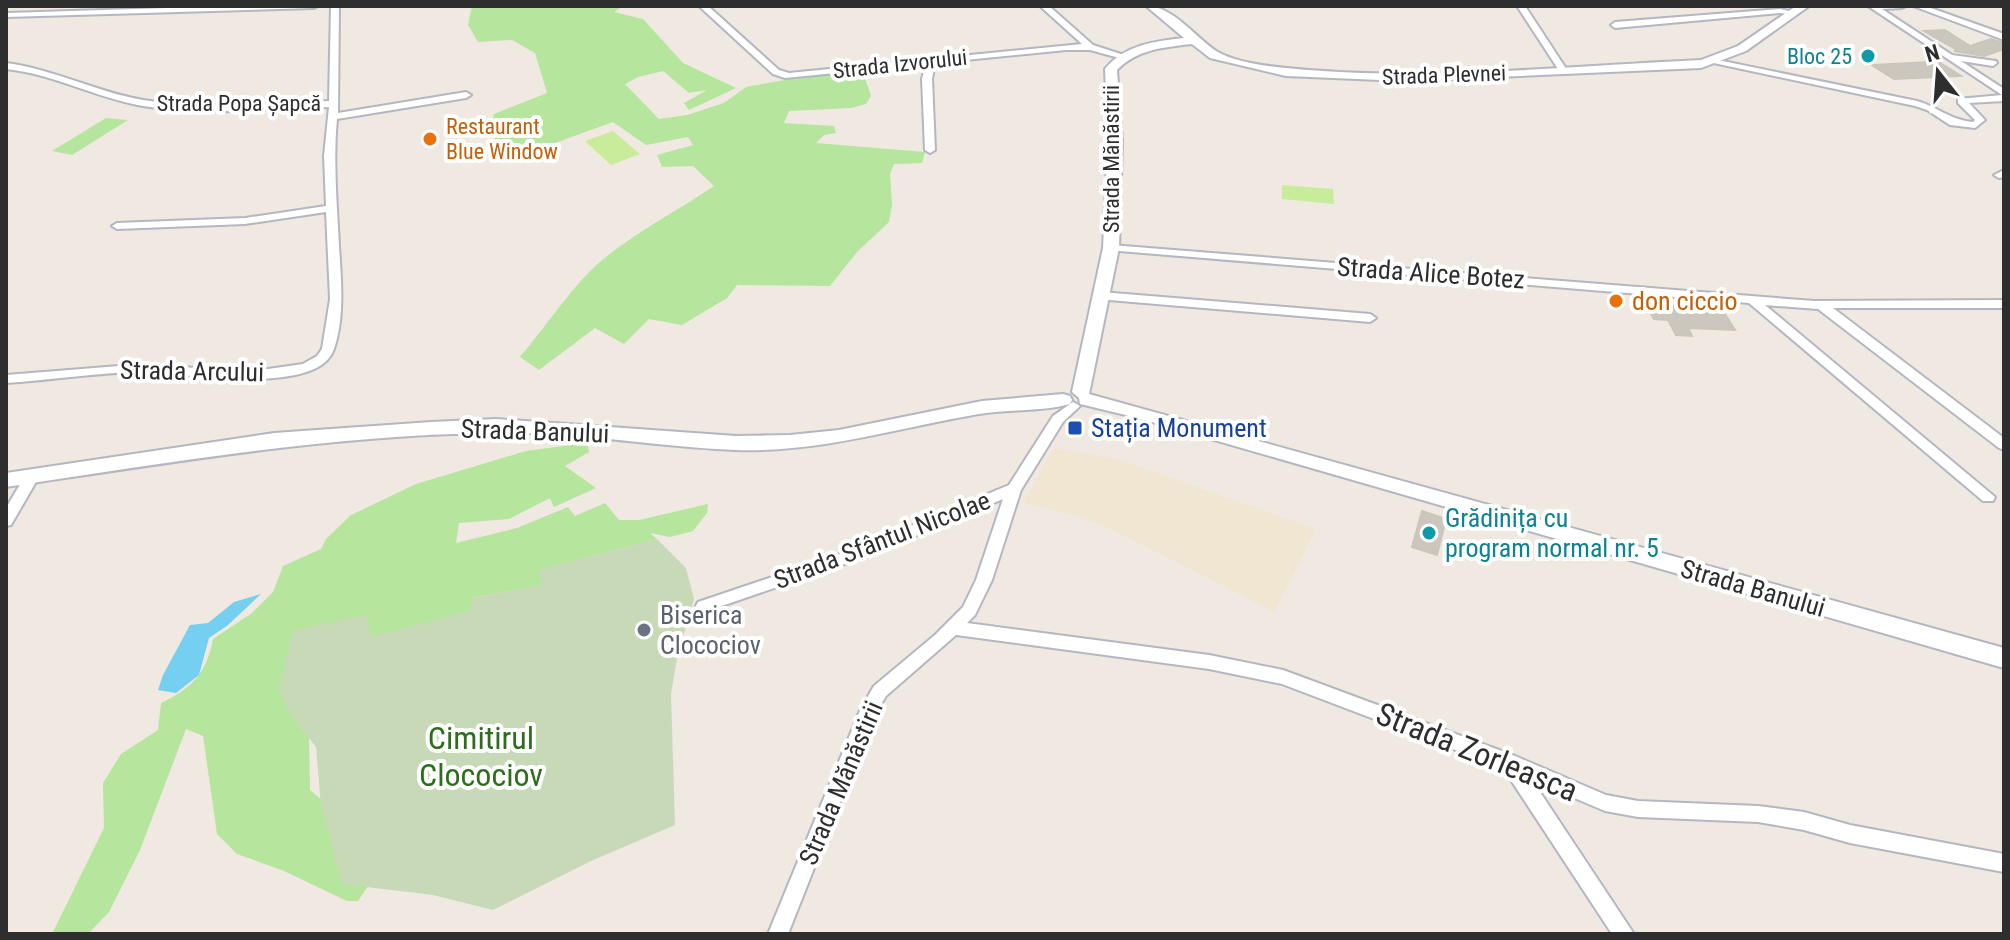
<svg xmlns="http://www.w3.org/2000/svg" width="2010" height="940" font-family="'Roboto Condensed',sans-serif">
  <style>
    .education { fill: #f0e6d1 }
    .green { fill: #b6e59e }
    .cemetery { fill: #c8d9b8 }
    .pitch { fill: #c9ec9a }
    .water { fill: #75cff0 }
    .building { fill: #cbc7bf; stroke: #cbc5ba; stroke-width: 2 }
    .lines { fill: none; stroke-linecap: round; stroke-linejoin: round }
    .street-casing { stroke: #b4b7c1; stroke-width: 4 }
    .secondary-casing { stroke: #b4b7c1; stroke-width: 4 }
    .street { fill: #fff; fill-rule: evenodd }
    .secondary { fill: #fff; fill-rule: evenodd }
    .culture-dot { fill: #0f9aa8; stroke: #fff; stroke-width: 3 }
    .food-dot { fill: #e8710a; stroke: #fff; stroke-width: 3 }
    .transit-dot { fill: #1a4fb4; stroke: #fff; stroke-width: 3 }
    .worship-dot { fill: #6b7280; stroke: #fff; stroke-width: 3 }
    .labels { text-anchor: middle; dominant-baseline: central; stroke-width: 8; stroke-linejoin: round; paint-order: stroke }
    .far-culture-label { font-size: 22px; fill: #0d838f; stroke: #fff; text-anchor: end }
    .far-street-label { font-size: 22px; fill: #2e2e2e; stroke: #fff }
    .far-food-label { font-size: 22px; fill: #c56008; stroke: #fff; text-anchor: start }
    .street-label { font-size: 26px; fill: #2e2e2e; stroke: #fff }
    .food-label { font-size: 26px; fill: #c56008; stroke: #fff; text-anchor: start }
    .transit-label { font-size: 26px; fill: #164399; stroke: #fff; text-anchor: start }
    .culture-label { font-size: 26px; fill: #0d838f; stroke: #fff; text-anchor: start }
    .worship-label { font-size: 26px; fill: #5b616d; stroke: #fff; text-anchor: start }
    .near-park-label { font-size: 32px; fill: #2c6e1b; stroke: #fff }
    .near-street-label { font-size: 32px; fill: #2e2e2e; stroke: #fff }
  </style>
  <rect width="100%" height="100%" fill="#efe9e1"/>
  <path class="education" d="M1054,448l64,11 198,70 -41,83 -164,-83 -41,-15 -47,-11z"/>
  <g class="green">
    <path d="M472,6h151l-9,6 29,7 40,44 53,25 -47,22 -5,-7 23,-13 -18,3 -26,-22 -25,6 -13,7 34,35 28,-4 37,-12 22,-16 61,-11 56,-4 8,24 -5,8 -15,4 -62,3 -5,12 50,3 2,7 -12,2 -8,8 109,9 -3,11 -28,1 -4,10 2,31 -3,17 -32,30 -27,34 -93,-1 -10,13 -45,27 -33,-6 -25,25 -29,-16 -56,42 -19,-13c24,-28 53,-72 80,-95 35,-30 76,-50 114,-76l-21,-20 -31,1 -5,-12 36,-10 -5,-8 -42,8 -33,-23 -83,30 -20,-3 -2,-7 -11,2 -6,-16 3,-14 53,-21 -12,-40 -23,-13 -34,2 -10,-17z"/>
    <path d="M106,118l22,2 -56,35 -20,-4z"/>
    <path d="M587,443l2,9 -24,14 31,22 -42,19 -4,-9 -41,21 -50,4 -3,20 61,-15 51,-21 7,9 30,-13 14,17h20l69,-16 -1,9 -14,18 -23,6 -20,-4 7,6 -117,31 2,15 -69,13 -3,13 -100,27 -3,-22 -74,102 16,20 1,52 23,19 46,61 -21,31h-11l-63,-30 -47,-17 -20,-20 -14,-98 -17,-7 -46,121 -31,62 -21,22h-36l52,-106 -1,-45 18,-29 37,-24 3,-27c30,-14 46,-30 52,-64l39,-26 21,-21 10,-26 38,-17 5,-10 25,-24 65,-31 110,-33z"/>
  </g>
  <path class="cemetery" d="M657,539l29,29 8,31 -16,54 -7,41 4,131 -84,36 -98,49 -60,-15 -91,-11 -21,-78 -5,-59 -23,-29 -14,-27 14,-61 74,-15 4,22 98,-26 4,-13 68,-13 -2,-15z"/>
  <g class="pitch">
    <path d="M613,131l27,23 -29,11 -26,-24z"/>
    <path d="M1282,185l51,4 1,15 -52,-5z"/>
  </g>
  <path class="water" d="M261,594l-33,31 -19,13 -10,37 -23,18 -18,-3 5,-15 27,-50 18,-2 26,-21z"/>
  <g class="building">
    <path d="M1945,30l25,16 21,-7 13,4v6l-20,7 -30,-5 3,-1 -33,-19z"/>
    <path d="M1934,59l27,17 -67,3 -22,-14 57,-3z"/>
    <path d="M1659,305l62,3 14,22 -47,-2 4,8 -16,-1 -8,-15 -14,-1 -7,-12 13,1z"/>
    <path d="M1422,511l24,8 -9,36 -25,-8z"/>
  </g>
  <g class="lines">
    <defs>
      <g id="street">
        <path d="M230,6h88l-4,2 -308,9 1,-4z"/>
        <path d="M331,6h8l-1,107 128,-21 5,3 -5,3 -129,21c-4,43 0,84 2,127 2,32 6,71 -5,103 -16,48 -149,24 -189,23 -44,0 -94,8 -139,11v-8l138,-11 103,8 56,-8 14,-8 5,-7 8,-50 -4,-87 -81,12 -128,5 -5,-3 5,-3 128,-5 81,-12 -2,-50 5,-49c-61,2 -125,9 -186,-1 -47,-8 -89,-32 -137,-37v-6c48,6 90,29 137,37 62,10 125,3 186,1z"/>
        <path d="M699,6h9l71,64 10,3 293,-29 -42,-38h9l44,39 34,11 -4,3 -33,-9h-24l-131,13 -3,16 3,71 -5,3 -5,-3 -3,-71 4,-15 -141,14 -12,-4z"/>
        <path d="M1517,6h8l42,64 -1,2h-6z"/>
        <path d="M1868,6h38l-4,2 -20,1 70,46 44,6 1,2 -4,3 -32,-5 43,28v12l-35,2 16,17 -10,8 -25,-3 -23,-15 -12,-4 -206,-44 4,-3 204,42c21,6 33,19 56,21l2,-2 -17,-17v-4l44,-4z"/>
        <path d="M1913,6h12l79,28v6z"/>
        <path d="M1780,9l18,4 -4,2 -14,-2 -165,15 -4,-3 4,-3z"/>
        <path d="M2004,170v7l-5,1 -5,-3z"/>
        <path d="M1111,245l703,56 190,-1v8h-171l171,130v12l-5,-2 -181,-139 -53,-4 230,192 -2,4h-10l-234,-198 -642,-53 -2,-2z"/>
        <path d="M1101,292l269,22 6,4 -6,4 -273,-23 -2,-3z"/>
        <path d="M1073,402l7,4 -17,16 -42,68 -29,90 -17,35 -8,8 242,32 74,15 232,86 91,39 32,6 120,5 46,6 46,13 154,29v18l-154,-29 -46,-13 -46,-8 -120,-5 -33,-6 -73,-31 102,154h-22l-109,-166 -221,-84 -73,-15 -253,-34 -70,61 -12,20 -86,218h-20l93,-226 13,-22 61,-51 28,-28 13,-27 27,-81 -135,57 -158,54 -6,2 -6,-2 -2,-4 2,-4 160,-54 151,-63 44,-69z"/>
        <path d="M33,470l7,5 -29,50 -5,1v-18l22,-37z"/>
      </g>
      <g id="secondary">
        <path d="M1146,6c27,0 48,30 70,45 18,11 49,15 71,17 134,14 279,-2 414,-8l37,-14 58,-40h13l-63,45 -45,17 -298,13 -117,-5 -76,-18 -18,-14c-26,3 -55,5 -75,26l5,72 -3,106 -30,146 915,254v20l-866,-250 -58,-14 -1,-6 -7,-6 31,-144 5,-106 -3,-73c19,-24 50,-28 79,-31z"/>
        <path d="M1063,394l7,2 2,4 -2,4c-29,8 -61,5 -91,10 -82,14 -160,39 -244,36 -81,-3 -162,-19 -242,-17 -164,2 -325,30 -487,54v-14l268,-40 157,-11 65,-3 240,17 54,-1 49,-5 143,-29z"/>
      </g>
    </defs>
    <use href="#street" class="street-casing"/>
    <use href="#secondary" class="secondary-casing"/>
    <use href="#street" class="street"/>
    <use href="#secondary" class="secondary"/>
  </g>
  <g class="culture-dot">
    <circle cx="1868" cy="56" r="8"/>
    <circle cx="1429" cy="533" r="8"/>
  </g>
  <g class="food-dot">
    <circle cx="430" cy="139" r="8"/>
    <circle cx="1616" cy="301" r="8"/>
  </g>
  <rect class="transit-dot" x="1067" y="420" width="16" height="16" rx="4"/>
  <circle class="worship-dot" cx="644" cy="630" r="8"/>
  <g class="labels">
    <g class="far-culture-label">
      <text x="1852" y="56">Bloc 25</text>
    </g>
    <g class="far-street-label">
      <text transform="translate(900 64) rotate(-6)">Strada Izvorului</text>
      <text transform="translate(1444 75) rotate(-2)">Strada Plevnei</text>
      <text x="239" y="103">Strada Popa Șapcă</text>
      <text transform="translate(1111 159) rotate(-90)">Strada Mănăstirii</text>
    </g>
    <g class="far-food-label">
      <text x="446" y="126">Restaurant<tspan x="446" dy="25">Blue Window</tspan></text>
    </g>
    <g class="street-label">
      <text transform="translate(1431 273) rotate(4)">Strada Alice Botez</text>
      <text transform="translate(192 371) rotate(1)">Strada Arcului</text>
      <text transform="translate(535 431) rotate(2)">Strada Banului</text>
      <text transform="translate(882 540) rotate(-21)">Strada Sfântul Nicolae</text>
      <text transform="translate(1753 588) rotate(16)">Strada Banului</text>
      <text transform="translate(841 783) rotate(-67)">Strada Mănăstirii</text>
    </g>
    <g class="food-label">
      <text x="1632" y="301">don ciccio</text>
    </g>
    <g class="transit-label">
      <text x="1091" y="428">Stația Monument</text>
    </g>
    <g class="culture-label">
      <text x="1445" y="518">Grădinița cu<tspan x="1445" dy="30">program normal nr. 5</tspan></text>
    </g>
    <g class="worship-label">
      <text x="660" y="615">Biserica<tspan x="660" dy="30">Clocociov</tspan></text>
    </g>
    <g class="near-park-label">
      <text x="481" y="738">Cimitirul<tspan x="481" dy="37">Clocociov</tspan></text>
    </g>
    <g class="near-street-label">
      <text transform="translate(1477 752) rotate(22)">Strada Zorleasca</text>
    </g>
  </g>
  <rect width="2010" height="940" fill="none" stroke="#2e2e2e" stroke-width="16"/>
  <g transform="translate(1938 72) rotate(343)" stroke="#ffffff" stroke-width="6" paint-order="stroke">
  <path d="M0-6L14 30L0 20L-14 30Z" fill="#2e2e2e"/>
  <text y="-12" font-size="22" font-weight="bold" text-anchor="middle" fill="#2e2e2e">N</text>
  </g>
</svg>
